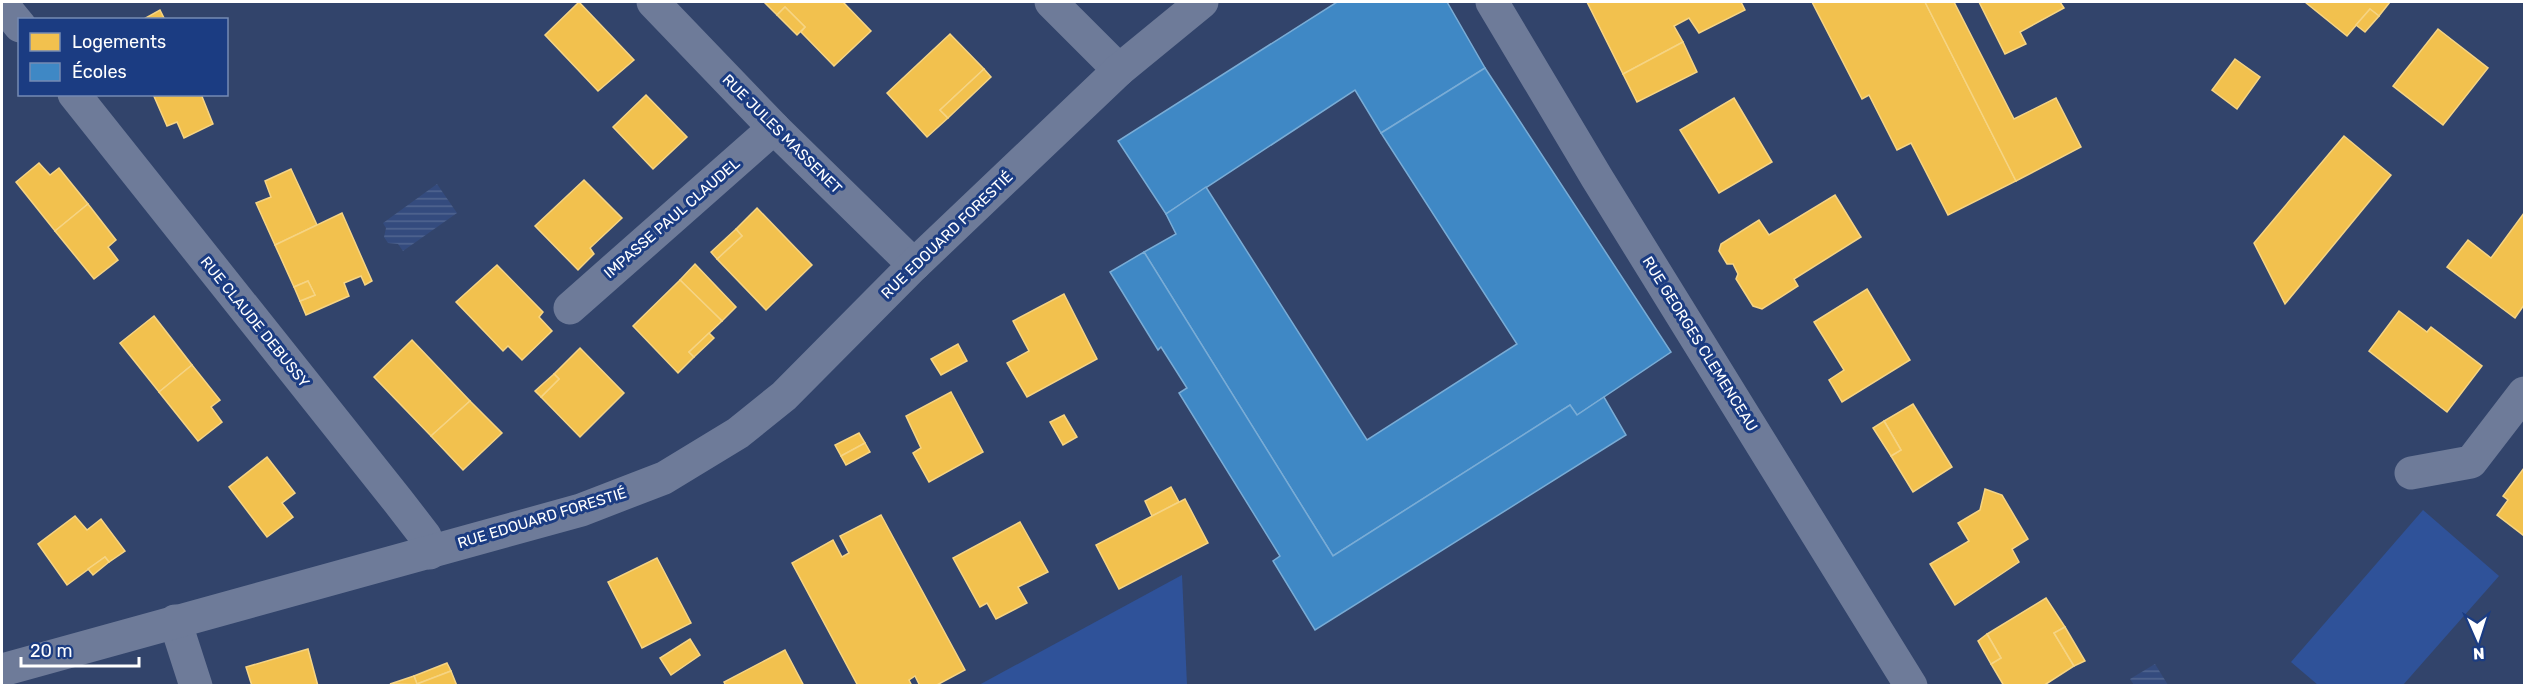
<svg xmlns="http://www.w3.org/2000/svg" width="2526" height="687" font-family="Rubik,sans-serif">
  <style>
    .garden { fill: #2f5299 }
    .water { fill: url(#water-rules) }
    .homes { fill: #f2c14e; stroke: #f6d483; stroke-width: 1.5 }
    .schools { fill: #3f88c5; stroke: #79acd6; stroke-width: 1.5 }
    .lines { fill: none; stroke-linecap: round; stroke-linejoin: round }
    .minor { stroke: #6e7b99; stroke-width: 33 }
    .labels { text-anchor: middle; dominant-baseline: central; stroke-width: 6; stroke-linejoin: round; paint-order: stroke }
    .street-label { font-size: 15px; fill: #fff; stroke: #1b3c82 }
  </style>
  <defs>
    <pattern id="water-rules" width="6" height="5" patternUnits="userSpaceOnUse" patternTransform="scale(1.5)"><rect width="6" height="5" fill="#344b7e"/><path d="M0 2.5h6" fill="none" stroke="#526691"/></pattern>
  </defs>
  <rect width="100%" height="100%" fill="#32446b"/>
  <g class="garden">
    <path d="M2423,510l76,66 -96,109h-85l-27,-23z"/>
    <path d="M1182,575l5,110h-208z"/>
  </g>
  <g class="water">
    <path d="M437,184l20,29 -54,38 -5,-7 -10,-1 -4,-6 2,-9 -3,-5z"/>
    <path d="M2155,664l13,21h-34l-4,-6z"/>
  </g>
  <g class="homes">
    <path d="M579,2l55,58 -36,31 -53,-56z"/>
    <path d="M764,2h79l28,29 -37,35 -33,-34 4,-5 -20,-20 -8,8z"/>
    <path d="M1587,2h154l4,8 -46,23 -10,-15 -15,8 9,16 -60,32z"/>
    <path d="M1812,2h113l91,179 -68,34 -37,-72 -14,7 -28,-55 -7,4z"/>
    <path d="M1925,2h29l60,117 42,-21 25,49 -65,34z"/>
    <path d="M1979,2h81l4,6 -44,24 6,12 -21,10z"/>
    <path d="M2305,2h85l-11,14 -9,-7 -23,27z"/>
    <path d="M785,7l20,20 -8,8 -20,-20z"/>
    <path d="M2370,9l9,7 -14,16 -9,-7z"/>
    <path d="M160,10l5,10h-23z"/>
    <path d="M2438,29l50,39 -45,57 -50,-39z"/>
    <path d="M950,34l34,35 -44,41 8,8 -21,19 -40,-44z"/>
    <path d="M1683,42l14,30 -60,30 -14,-28z"/>
    <path d="M2235,59l25,18 -23,32 -25,-19z"/>
    <path d="M984,69l7,8 -43,41 -8,-8z"/>
    <path d="M153,94h48l12,30 -29,14 -7,-16 -10,4z"/>
    <path d="M646,95l41,42 -34,32 -40,-42z"/>
    <path d="M1734,98l38,64 -53,31 -39,-63z"/>
    <path d="M2344,136l47,39 -106,129 -31,-61z"/>
    <path d="M39,163l11,12 9,-7 29,36 -33,27 -39,-49z"/>
    <path d="M291,169l26,56 -42,20 -19,-42 15,-6 -6,-16z"/>
    <path d="M584,180l38,38 -32,30 4,6 -16,16 -43,-44z"/>
    <path d="M1835,195l26,42 -67,42 4,7 -36,23 -9,-3 -17,-27 2,-5 -5,-10h-6l-8,-13 2,-7 38,-24 10,15z"/>
    <path d="M88,204l28,36 -8,7 10,13 -24,19 -39,-48z"/>
    <path d="M757,208l55,57 -46,45 -49,-51 25,-23 -6,-7z"/>
    <path d="M342,213l30,68 -7,4 -4,-9 -17,7 5,13 -43,19 -6,-14 15,-6 -7,-14 -14,6 -19,-42z"/>
    <path d="M2524,213v92l-9,13 -68,-51 21,-27 23,18z"/>
    <path d="M736,229l6,7 -25,23 -6,-7z"/>
    <path d="M695,264l41,43 -14,14 -42,-41z"/>
    <path d="M497,265l46,47 -4,5 13,14 -30,29 -14,-14 -5,5 -47,-49z"/>
    <path d="M680,280l42,41 -33,31 5,5 -16,16 -45,-47z"/>
    <path d="M308,281l7,14 -15,6 -6,-14z"/>
    <path d="M1867,289l43,71 -68,42 -13,-22 15,-10 -30,-48z"/>
    <path d="M1064,294l33,65 -70,38 -20,-34 22,-12 -16,-30z"/>
    <path d="M2399,311l28,21 4,-5 51,39 -35,46 -78,-61z"/>
    <path d="M154,316l38,49 -33,27 -39,-49z"/>
    <path d="M709,333l5,5 -20,19 -5,-5z"/>
    <path d="M412,340l58,61 -39,35 -57,-59z"/>
    <path d="M958,344l9,17 -26,14 -10,-16z"/>
    <path d="M580,348l44,45 -44,44 -39,-40 18,-18 -5,-5z"/>
    <path d="M192,365l28,35 -9,7 11,15 -24,19 -39,-49z"/>
    <path d="M554,374l5,5 -18,18 -6,-6z"/>
    <path d="M951,392l32,60 -54,30 -16,-29 8,-5 -15,-32z"/>
    <path d="M470,401l32,32 -39,37 -32,-34z"/>
    <path d="M1913,404l39,63 -39,25 -22,-36 10,-6 -17,-29z"/>
    <path d="M1064,415l13,22 -14,8 -13,-23z"/>
    <path d="M1884,421l17,29 -10,6 -18,-28z"/>
    <path d="M859,433l6,10 -24,13 -6,-11z"/>
    <path d="M865,443l5,9 -24,13 -5,-9z"/>
    <path d="M267,457l28,36 -13,10 11,14 -26,20 -38,-50z"/>
    <path d="M2524,468v65l-1,2 -26,-20 11,-15 -5,-4z"/>
    <path d="M1171,487l8,15 -27,14 -7,-15z"/>
    <path d="M1985,489l17,6 26,44 -16,10 7,13 -64,43 -25,-41 39,-23 -11,-18 22,-13z"/>
    <path d="M1185,499l23,44 -89,46 -23,-44z"/>
    <path d="M881,515l84,155 -30,16h-15l-5,-10 -6,4 3,6h-54l-66,-123 41,-23 9,17 7,-4 -9,-17z"/>
    <path d="M75,516l12,14 14,-11 24,32 -16,11 -4,-5 -38,28 -29,-41z"/>
    <path d="M1020,522l28,50 -30,15 9,16 -31,16 -9,-16 -7,4 -27,-49z"/>
    <path d="M105,557l4,5 -16,13 -5,-6z"/>
    <path d="M657,558l34,65 -49,25 -34,-66z"/>
    <path d="M2046,598l19,29 -11,6 20,33 -31,20h-39l-13,-22 10,-6 -14,-24z"/>
    <path d="M2065,627l20,34 -11,5 -20,-33z"/>
    <path d="M1987,634l14,24 -10,6 -13,-23z"/>
    <path d="M690,639l10,16 -29,20 -11,-17z"/>
    <path d="M308,649l10,37h-66l-6,-19z"/>
    <path d="M785,650l19,36h-78l-2,-4z"/>
    <path d="M447,663l4,8 -34,13 -3,-8z"/>
    <path d="M451,671l6,15 -67,-2 24,-8 3,8z"/>
  </g>
  <g class="schools">
    <path d="M1337,2h110l38,66 -104,65 -26,-43 -189,124 -48,-73z"/>
    <path d="M1485,68l186,284 -94,63 -7,-10 -237,151 -189,-304 32,-18 -10,-20 40,-27 161,253 150,-96 -136,-211z"/>
    <path d="M1144,252l189,304 237,-151 7,10 27,-18 22,38 -311,195 -42,-69 7,-5 -101,-163 8,-5 -26,-41 -3,3 -48,-78z"/>
  </g>
  <g class="lines">
    <g class="minor">
      <path d="M653,2l121,126 140,137"/>
      <path d="M1051,2l68,68"/>
      <path d="M1492,2l105,176 314,508"/>
      <path d="M2,4l18,22"/>
      <path d="M74,94l324,407 27,35 5,17"/>
      <path d="M570,308l204,-180"/>
      <path d="M2411,473l60,-11 53,-69"/>
      <path d="M175,621l21,65"/>
      <path d="M2,670l579,-160 83,-32 74,-45 46,-37 130,-131 205,-195 83,-68"/>
    </g>
  </g>
  <g class="labels">
    <g class="street-label">
      <text transform="translate(782 134) rotate(45)">RUE JULES MASSENET</text>
      <text transform="translate(672 218) rotate(-41)">IMPASSE PAUL CLAUDEL</text>
      <text transform="translate(947 235) rotate(-44)">RUE EDOUARD FORESTIÉ</text>
      <text transform="translate(255 322) rotate(51)">RUE CLAUDE DEBUSSY</text>
      <text transform="translate(1700 344) rotate(58)">RUE GEORGES CLEMENCEAU</text>
      <text transform="translate(542 518) rotate(-17)">RUE EDOUARD FORESTIÉ</text>
    </g>
  </g>
  <rect width="2526" height="687" fill="none" stroke="#ffffff" stroke-width="6"/>
  <rect x="18" y="18" width="210" height="78" fill="#1b3c82" stroke="#768ab4" stroke-width="1.5"/>
  <rect x="30" y="33" width="30" height="18" fill="#f2c14e" stroke="#768ab4" stroke-width="1.5"/>
  <text x="72" y="48" font-size="18" fill="#ffffff">Logements</text>
  <rect x="30" y="63" width="30" height="18" fill="#3f88c5" stroke="#768ab4" stroke-width="1.5"/>
  <text x="72" y="78" font-size="18" fill="#ffffff">Écoles</text>
  <g transform="translate(2478 639) rotate(177)" stroke="#1b3c82" stroke-width="4.5" paint-order="stroke">
  <path d="M0-4.5L10 22L0 15L-10 22Z" fill="#ffffff"/>
  <text y="-9" font-size="16" font-weight="bold" text-anchor="middle" fill="#ffffff">N</text>
  </g>
  <path d="M21 657v9h118v-9" fill="none" stroke="#ffffff" stroke-width="3"/>
  <text x="30" y="657" font-size="18" fill="#ffffff" stroke="#1b3c82" stroke-width="4.5" paint-order="stroke">20 m</text>
</svg>
